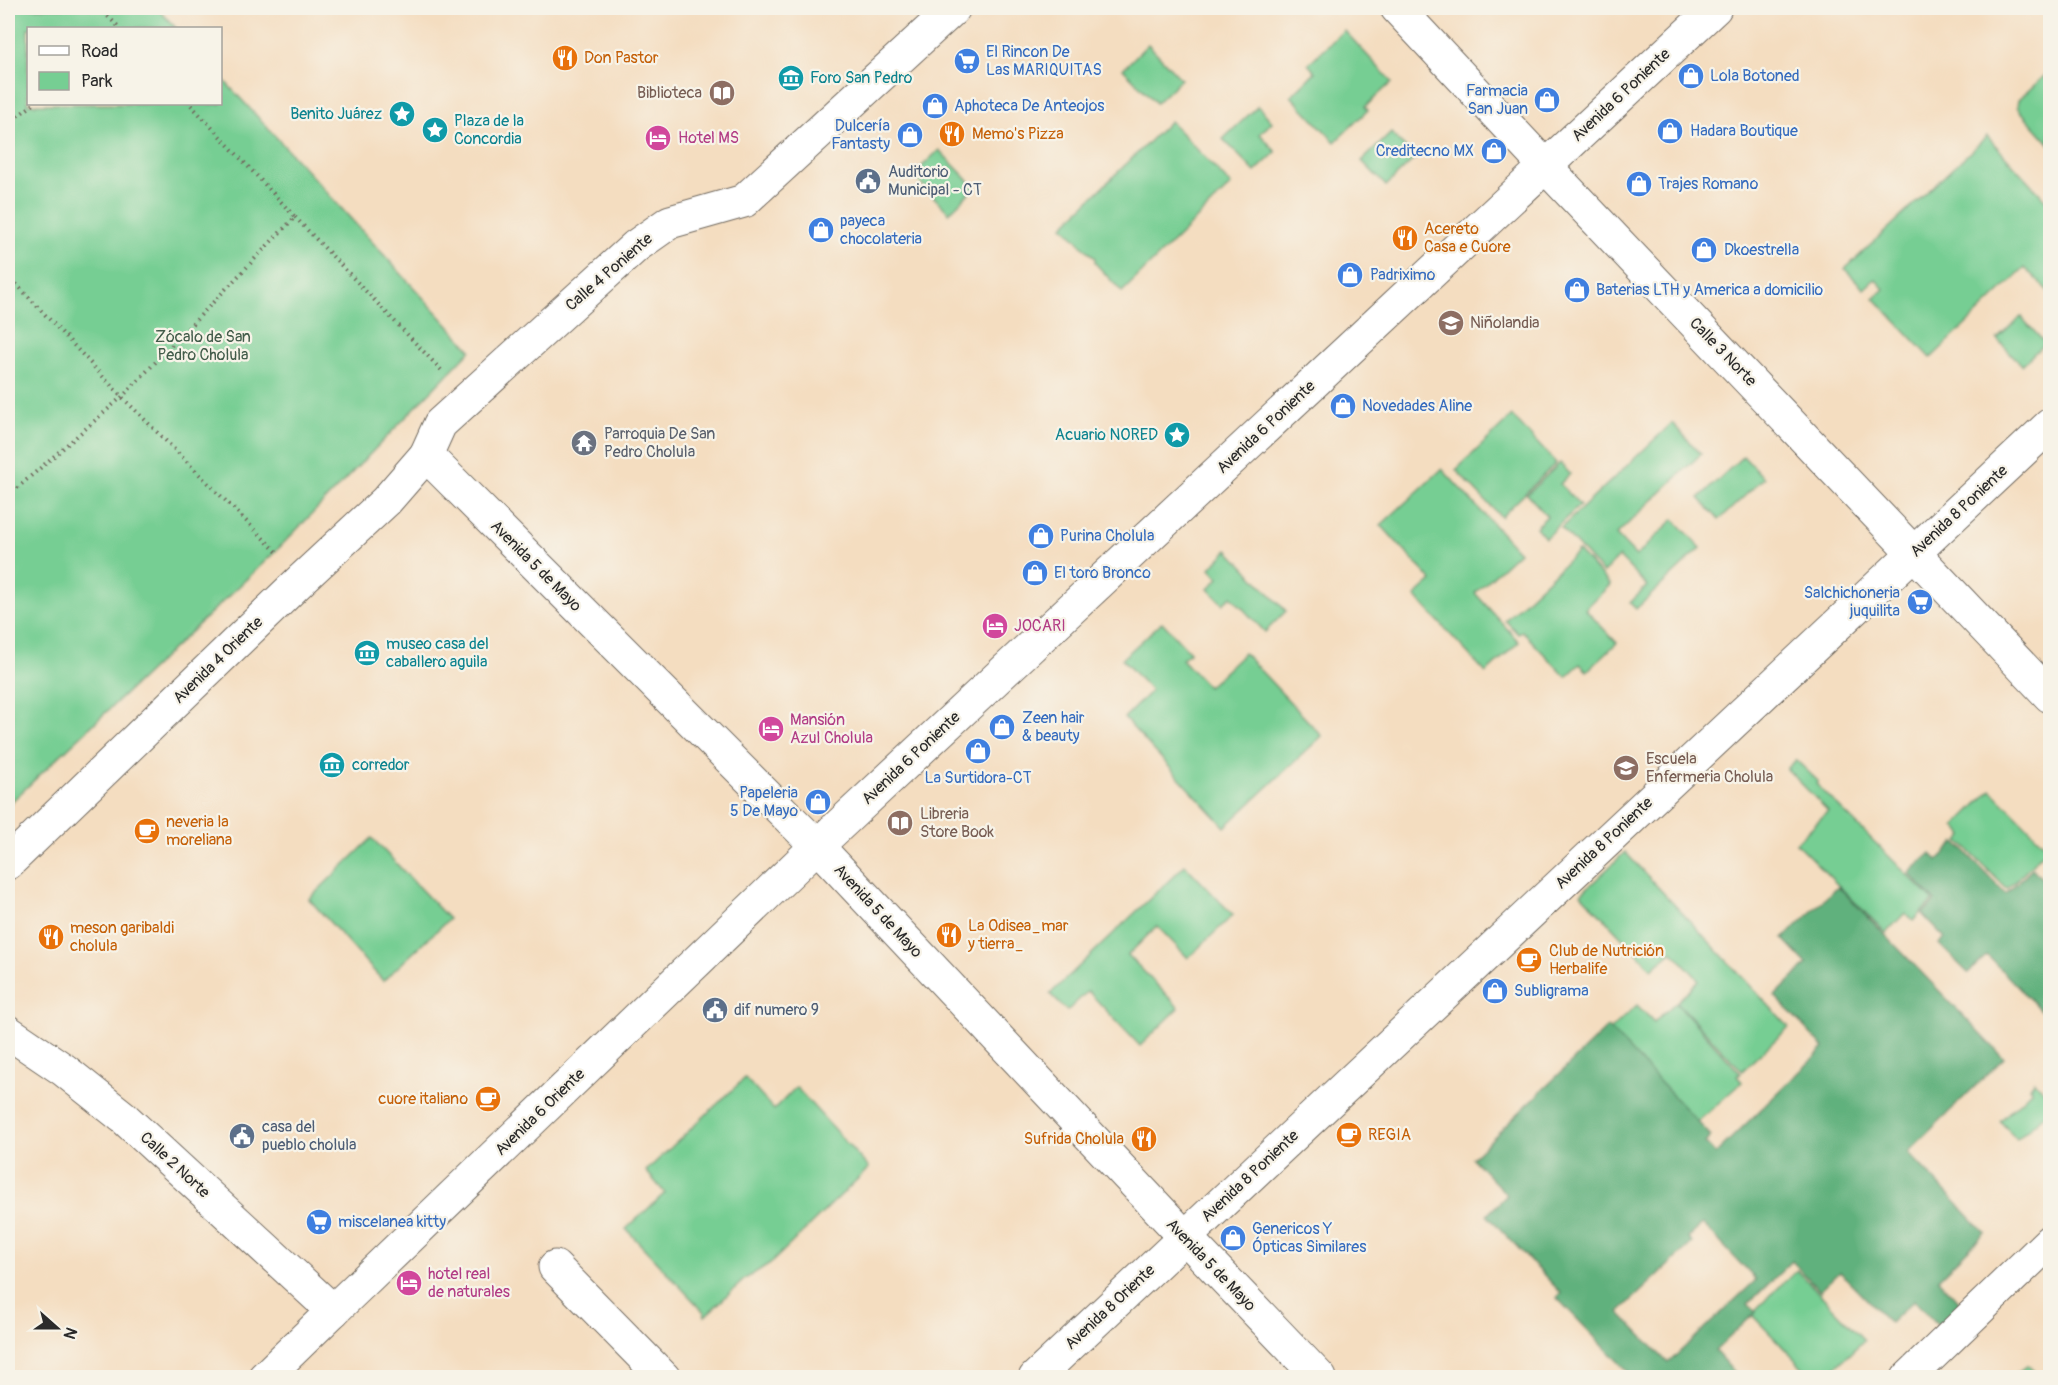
<svg xmlns="http://www.w3.org/2000/svg" width="2058" height="1385" font-family="Pangolin,sans-serif">
  <style>
    .green { fill: #76ce93; stroke: #507c5f; stroke-width: 1.5 }
    .forest { fill: #60b17d; stroke: #466e54; stroke-width: 1.5; fill-rule: evenodd }
    .lines { fill: none; stroke-linecap: round; stroke-linejoin: round }
    .minor-casing { stroke: #71695f; stroke-width: 35 }
    .tertiary-casing { stroke: #71695f; stroke-width: 35 }
    .secondary-casing { stroke: #71695f; stroke-width: 35 }
    .path { stroke: #71695f; stroke-width: 4; stroke-dasharray: 1.5 4.5; stroke-linecap: butt }
    .minor { stroke: #fff; stroke-width: 33 }
    .tertiary { stroke: #fff; stroke-width: 33 }
    .secondary { stroke: #fff; stroke-width: 33 }
    .labels { text-anchor: middle; dominant-baseline: central; stroke-width: 4.5; stroke-linejoin: round; paint-order: stroke }
    .shop-label { font-size: 16px; fill: #366cbe; stroke: #f7f3e8; text-anchor: start }
    .food-label { font-size: 16px; fill: #c56008; stroke: #f7f3e8; text-anchor: start }
    .culture-label { font-size: 16px; fill: #0d838f; stroke: #f7f3e8; text-anchor: start }
    .education-label { font-size: 16px; fill: #785e54; stroke: #f7f3e8; text-anchor: start }
    .street-label { font-size: 16px; fill: #2b2b2b; stroke: #f7f3e8 }
    .hotel-label { font-size: 16px; fill: #b23c85; stroke: #f7f3e8; text-anchor: start }
    .service-label { font-size: 16px; fill: #4e5e75; stroke: #f7f3e8; text-anchor: start }
    .park-label { font-size: 16px; fill: #425c4a; stroke: #f7f3e8 }
    .worship-label { font-size: 16px; fill: #5b616d; stroke: #f7f3e8; text-anchor: start }
  </style>
  <rect width="100%" height="100%" fill="#f7f3e8"/>
  <filter id="ink" filterUnits="userSpaceOnUse"><feTurbulence type="fractalNoise" baseFrequency=".0167" numOctaves="2"/><feDisplacementMap in="SourceGraphic" scale="12" xChannelSelector="R" yChannelSelector="G"/><feConvolveMatrix kernelMatrix="1 2 1 2 8 2 1 2 1" color-interpolation-filters="sRGB"/></filter>
  <filter id="wash" filterUnits="userSpaceOnUse"><feTurbulence type="fractalNoise" baseFrequency=".008" numOctaves="4" result="noise"/><feDisplacementMap in="SourceGraphic" scale="24" xChannelSelector="R" yChannelSelector="G"/><feGaussianBlur stdDeviation="1.35" result="paint"/><feColorMatrix in="noise" values="0 0 0 0 0 0 0 0 0 0 0 0 0 0 0 0 0 1.4 0 .05"/><feComposite in="paint" operator="in"/></filter>
  <g filter="url(#wash)">
    <rect width="100%" height="100%" fill="#f4ddc0"/>
    <g class="green">
      <path d="M8,8h149l19,20h-148v76h192l1,-27 250,273 -195,201 -268,254z"/>
      <path d="M1344,30l48,52 -27,25 3,3 -33,32 -44,-46 24,-24 -7,-8z"/>
      <path d="M1148,44l33,35 -25,24 -33,-34z"/>
      <path d="M2050,71v73l-33,-37 1,-7z"/>
      <path d="M1258,106l14,16 -12,12 16,18 -21,20 -32,-33z"/>
      <path d="M1170,121l61,64 -109,107 -27,-29v-5l-32,-32z"/>
      <path d="M1391,133l24,25 -29,28 -24,-25z"/>
      <path d="M1987,136l63,69v88l-25,-25 -94,90 -57,-60 10,-9 -9,-10 -11,10 -19,-20z"/>
      <path d="M939,150l36,37 -26,26 -36,-38z"/>
      <path d="M2021,317l24,26 -23,22 -25,-26z"/>
      <path d="M1512,416l44,47 -55,54 -45,-47z"/>
      <path d="M1672,423l29,31 -85,81 20,21 38,-37 27,29 -65,61 -6,-6 17,-17 -28,-29 -16,16 -42,-45z"/>
      <path d="M1743,456l21,22 -45,42 -20,-22z"/>
      <path d="M1560,463l10,11 -10,10 20,21 -35,33 -9,-11 11,-11 -20,-22z"/>
      <path d="M1442,469l77,83 -44,41 44,49 -33,31 -71,-77 17,-15 -51,-56z"/>
      <path d="M1228,550l58,61 -21,21 -34,-36 -8,8 -15,-15 11,-11 -9,-10z"/>
      <path d="M1578,551l32,34 -25,24 32,34 -30,28 -7,-7 -14,13 -44,-46 -4,3 -13,-14z"/>
      <path d="M1162,622l28,30 -8,7 26,28 36,-34 78,83 -97,91 -101,-109 27,-27 -29,-32z"/>
      <path d="M1796,760l22,21 -2,3 117,116 -20,21 -8,-8 -19,20 -90,-90 32,-32 -41,-42z"/>
      <path d="M1991,790l57,58 -41,41 -48,-48 5,-6 -9,-9z"/>
      <path d="M372,838l77,81 -66,62 -74,-82z"/>
      <path d="M1625,852l164,175 -47,44 -65,-69 22,-22 -27,-29 -20,18 -71,-75z"/>
      <path d="M1185,865l48,50 -45,43 -31,-32 -29,29 51,53 -39,38 -52,-55 -21,20 -17,-17z"/>
      <path d="M1676,1002l64,71 -3,3 5,6 -47,42 -86,-93 28,-26 17,17z"/>
      <path d="M745,1078l29,32 22,-23 73,81 -97,94 -27,17 -40,37 -1,-4 -78,-83 39,-36 -19,-22z"/>
      <path d="M2034,1081l16,17v12l-33,29 -17,-18 31,-30 -1,-4z"/>
      <path d="M1797,1270l67,70 -39,37h-13l-61,-63z"/>
      <path d="M2028,1365l11,12h-26z"/>
    </g>
    <g class="forest">
      <path d="M1956,842l50,52 26,-26 18,19v29l-8,8 8,8v76l-6,6 -57,-59 -19,18 -29,-29 6,-6 -23,-24 13,-13 -26,-28 22,-20 7,7z"/>
      <path d="M1838,886l166,172 -96,94 77,81 -47,46 24,26 -23,22 -25,-27 -24,23 -50,-51 -20,19 -28,-30 -44,43 8,8 -41,39 23,26h-105l-76,-79 4,-5 -74,-78 20,-20 -35,-37 136,-131 103,109 -6,7 10,11 109,-106 -49,-52 32,-32 -24,-25zM1703,1224l53,56 -88,83 -49,-51 73,-69 -4,-5z"/>
    </g>
  </g>
  <g filter="url(#ink)">
    <g class="lines">
      <defs>
        <g id="minor">
          <path d="M1397,8l148,158 505,530"/>
          <path d="M426,455l14,-31 196,-178 34,-24 74,-21 210,-193"/>
          <path d="M555,1267l109,111"/>
          <path d="M333,1311l484,-465 898,-838"/>
          <path d="M1035,1378l1015,-953"/>
          <path d="M1908,1378l142,-137"/>
        </g>
        <path id="tertiary" d="M8,863l294,-284 84,-78 40,-46 391,391 368,391 135,141"/>
        <path id="secondary" d="M8,1032l56,38 59,47 210,194 -69,67"/>
      </defs>
      <use href="#minor" class="minor-casing"/>
      <use href="#tertiary" class="tertiary-casing"/>
      <use href="#secondary" class="secondary-casing"/>
      <g class="path">
        <path d="M99,8l21,20"/>
        <path d="M8,123l26,-19"/>
        <path d="M295,217l149,156"/>
        <path d="M8,275l114,122 157,157"/>
        <path d="M8,496l114,-99 173,-180 -105,-113"/>
      </g>
      <use href="#minor" class="minor"/>
      <use href="#tertiary" class="tertiary"/>
      <use href="#secondary" class="secondary"/>
    </g>
  </g>
  <defs>
    <symbol id="restaurant-disc" viewBox="-11 -11 22 22"><circle r="9.5" fill="#e8710a" stroke="#f7f3e8"/><path d="M-5-6h1v4h1v-4h1v4h1v-4h1v5L-1.5 .5V6h-2V.5L-5-1ZM5-6V6H3V1.5H1.5Q1.5-4 5-6Z" fill="#fff"/></symbol>
    <symbol id="supermarket-disc" viewBox="-11 -11 22 22"><circle r="9.5" fill="#3f7fe0" stroke="#f7f3e8"/><path d="M-6-5.5h2.5l.6 2H6L4.5 2H-2.5L-4.4-4H-6ZM-1.5 3.2a1.3 1.3 0 1 0 .1 0ZM3 3.2a1.3 1.3 0 1 0 .1 0Z" fill="#fff"/></symbol>
    <symbol id="shop-disc" viewBox="-11 -11 22 22"><circle r="9.5" fill="#3f7fe0" stroke="#f7f3e8"/><path d="M-5-2.5h2.3a2.7 3.5 0 0 1 5.4 0H5L5.5 6h-11ZM-1.5-2.5h3a1.5 2.3 0 0 0-3 0Z" fill="#fff"/></symbol>
    <symbol id="museum-disc" viewBox="-11 -11 22 22"><circle r="9.5" fill="#0f9aa8" stroke="#f7f3e8"/><path d="M0-6L6-3V-2H-6V-3ZM-5-1h2V3h-2ZM-1-1h2V3h-2ZM3-1h2V3H3ZM-6 4H6V6H-6Z" fill="#fff"/></symbol>
    <symbol id="library-disc" viewBox="-11 -11 22 22"><circle r="9.5" fill="#8d6e63" stroke="#f7f3e8"/><path d="M-6-4Q-3-5.5-.7-3.5V5Q-3 3-6 4ZM6-4Q3-5.5 .7-3.5V5Q3 3 6 4Z" fill="#fff"/></symbol>
    <symbol id="sight-disc" viewBox="-11 -11 22 22"><circle r="9.5" fill="#0f9aa8" stroke="#f7f3e8"/><path d="M0-6L1.8-2.2L6-1.7L2.9 1.2L3.7 5.4L0 3.3L-3.7 5.4L-2.9 1.2L-6-1.7L-1.8-2.2Z" fill="#fff"/></symbol>
    <symbol id="hotel-disc" viewBox="-11 -11 22 22"><circle r="9.5" fill="#d1479c" stroke="#f7f3e8"/><path d="M-6-4.5h1.5V1H6V5H4.5V3h-9V5H-6ZM-4 0a1.8 1.8 0 1 1 3.6 0ZM.5 0V-2.5h3Q6-2.5 6 0Z" fill="#fff"/></symbol>
    <symbol id="civic-disc" viewBox="-11 -11 22 22"><circle r="9.5" fill="#5c6f8a" stroke="#f7f3e8"/><path d="M-.6-6.5H3V-4.5H.6V-3L4-1V1h2V6H-6V1h2V-1L-.6-3ZM-1.2 2.5V6h2.4V2.5Z" fill="#fff"/></symbol>
    <symbol id="school-disc" viewBox="-11 -11 22 22"><circle r="9.5" fill="#8d6e63" stroke="#f7f3e8"/><path d="M0-5L7-2L0 1L-7-2ZM-4 1L0 2.5L4 1V4Q0 6-4 4Z" fill="#fff"/></symbol>
    <symbol id="temple-disc" viewBox="-11 -11 22 22"><circle r="9.5" fill="#6b7280" stroke="#f7f3e8"/><path d="M0-6L5-2H3V0L6.5 2.5H4V6H1.5V3h-3V6H-4V2.5H-6.5L-3 0V-2H-5Z" fill="#fff"/></symbol>
    <symbol id="cafe-disc" viewBox="-11 -11 22 22"><circle r="9.5" fill="#e8710a" stroke="#f7f3e8"/><path d="M-5.5-4.5H6V0H3Q3 3.5 0 3.5H-2.5Q-5.5 3.5-5.5 0ZM3-3.2v2h1.7v-2ZM-6 4.5H4V6H-6Z" fill="#fff"/></symbol>
  </defs>
  <g fill-rule="evenodd">
    <use href="#restaurant-disc" x="550" y="43" width="30" height="30"/>
    <use href="#supermarket-disc" x="952" y="46" width="30" height="30"/>
    <use href="#shop-disc" x="1676" y="61" width="30" height="30"/>
    <use href="#museum-disc" x="776" y="63" width="30" height="30"/>
    <use href="#library-disc" x="707" y="78" width="30" height="30"/>
    <use href="#shop-disc" x="1532" y="85" width="30" height="30"/>
    <use href="#shop-disc" x="920" y="91" width="30" height="30"/>
    <use href="#sight-disc" x="387" y="99" width="30" height="30"/>
    <use href="#sight-disc" x="420" y="115" width="30" height="30"/>
    <use href="#shop-disc" x="1655" y="116" width="30" height="30"/>
    <use href="#restaurant-disc" x="937" y="119" width="30" height="30"/>
    <use href="#shop-disc" x="895" y="120" width="30" height="30"/>
    <use href="#hotel-disc" x="643" y="123" width="30" height="30"/>
    <use href="#shop-disc" x="1479" y="136" width="30" height="30"/>
    <use href="#civic-disc" x="853" y="166" width="30" height="30"/>
    <use href="#shop-disc" x="1624" y="169" width="30" height="30"/>
    <use href="#shop-disc" x="806" y="215" width="30" height="30"/>
    <use href="#restaurant-disc" x="1390" y="223" width="30" height="30"/>
    <use href="#shop-disc" x="1689" y="235" width="30" height="30"/>
    <use href="#shop-disc" x="1335" y="260" width="30" height="30"/>
    <use href="#shop-disc" x="1562" y="275" width="30" height="30"/>
    <use href="#school-disc" x="1436" y="308" width="30" height="30"/>
    <use href="#shop-disc" x="1328" y="391" width="30" height="30"/>
    <use href="#sight-disc" x="1162" y="420" width="30" height="30"/>
    <use href="#temple-disc" x="569" y="428" width="30" height="30"/>
    <use href="#shop-disc" x="1026" y="521" width="30" height="30"/>
    <use href="#shop-disc" x="1020" y="558" width="30" height="30"/>
    <use href="#supermarket-disc" x="1905" y="587" width="30" height="30"/>
    <use href="#hotel-disc" x="980" y="611" width="30" height="30"/>
    <use href="#museum-disc" x="352" y="638" width="30" height="30"/>
    <use href="#shop-disc" x="987" y="712" width="30" height="30"/>
    <use href="#hotel-disc" x="756" y="714" width="30" height="30"/>
    <use href="#shop-disc" x="963" y="736" width="30" height="30"/>
    <use href="#museum-disc" x="317" y="750" width="30" height="30"/>
    <use href="#school-disc" x="1611" y="753" width="30" height="30"/>
    <use href="#shop-disc" x="803" y="787" width="30" height="30"/>
    <use href="#library-disc" x="885" y="808" width="30" height="30"/>
    <use href="#cafe-disc" x="132" y="816" width="30" height="30"/>
    <use href="#restaurant-disc" x="934" y="920" width="30" height="30"/>
    <use href="#restaurant-disc" x="36" y="922" width="30" height="30"/>
    <use href="#cafe-disc" x="1514" y="945" width="30" height="30"/>
    <use href="#shop-disc" x="1480" y="976" width="30" height="30"/>
    <use href="#civic-disc" x="700" y="995" width="30" height="30"/>
    <use href="#cafe-disc" x="473" y="1084" width="30" height="30"/>
    <use href="#cafe-disc" x="1334" y="1120" width="30" height="30"/>
    <use href="#civic-disc" x="227" y="1121" width="30" height="30"/>
    <use href="#restaurant-disc" x="1129" y="1124" width="30" height="30"/>
    <use href="#supermarket-disc" x="304" y="1207" width="30" height="30"/>
    <use href="#shop-disc" x="1218" y="1223" width="30" height="30"/>
    <use href="#hotel-disc" x="394" y="1268" width="30" height="30"/>
  </g>
  <g class="labels">
    <g class="shop-label">
      <text x="986" y="52">El Rincon De<tspan x="986" dy="18">Las MARIQUITAS</tspan></text>
      <text x="1710" y="76">Lola Botoned</text>
      <text x="1528" y="91" text-anchor="end">Farmacia<tspan x="1528" dy="18">San Juan</tspan></text>
      <text x="954" y="106">Aphoteca De Anteojos</text>
      <text x="890" y="126" text-anchor="end">Dulcería<tspan x="890" dy="18">Fantasty</tspan></text>
      <text x="1690" y="131">Hadara Boutique</text>
      <text x="1474" y="151" text-anchor="end">Creditecno MX</text>
      <text x="1658" y="184">Trajes Romano</text>
      <text x="840" y="221">payeca<tspan x="840" dy="18">chocolateria</tspan></text>
      <text x="1724" y="250">Dkoestrella</text>
      <text x="1370" y="275">Padriximo</text>
      <text x="1596" y="290">Baterias LTH y America a domicilio</text>
      <text x="1362" y="406">Novedades Aline</text>
      <text x="1060" y="536">Purina Cholula</text>
      <text x="1054" y="573">El toro Bronco</text>
      <text x="1900" y="593" text-anchor="end">Salchichoneria<tspan x="1900" dy="18">juquilita</tspan></text>
      <text x="1022" y="718">Zeen hair<tspan x="1022" dy="18">&amp; beauty</tspan></text>
      <text x="978" y="778" text-anchor="middle">La Surtidora-CT</text>
      <text x="798" y="793" text-anchor="end">Papeleria<tspan x="798" dy="18">5 De Mayo</tspan></text>
      <text x="1514" y="991">Subligrama</text>
      <text x="338" y="1222">miscelanea kitty</text>
      <text x="1252" y="1229">Genericos Y<tspan x="1252" dy="18">Ópticas Similares</tspan></text>
    </g>
    <g class="food-label">
      <text x="584" y="58">Don Pastor</text>
      <text x="972" y="134">Memo's Pizza</text>
      <text x="1424" y="229">Acereto<tspan x="1424" dy="18">Casa e Cuore</tspan></text>
      <text x="166" y="822">neveria la<tspan x="166" dy="18">moreliana</tspan></text>
      <text x="968" y="926">La Odisea_mar<tspan x="968" dy="18">y tierra_</tspan></text>
      <text x="70" y="928">meson garibaldi<tspan x="70" dy="18">cholula</tspan></text>
      <text x="1549" y="951">Club de Nutrición<tspan x="1549" dy="18">Herbalife</tspan></text>
      <text x="468" y="1099" text-anchor="end">cuore italiano</text>
      <text x="1368" y="1135">REGIA</text>
      <text x="1124" y="1139" text-anchor="end">Sufrida Cholula</text>
    </g>
    <g class="culture-label">
      <text x="810" y="78">Foro San Pedro</text>
      <text x="382" y="114" text-anchor="end">Benito Juárez</text>
      <text x="454" y="121">Plaza de la<tspan x="454" dy="18">Concordia</tspan></text>
      <text x="1158" y="435" text-anchor="end">Acuario NORED</text>
      <text x="386" y="644">museo casa del<tspan x="386" dy="18">caballero aguila</tspan></text>
      <text x="352" y="765">corredor</text>
    </g>
    <g class="education-label">
      <text x="702" y="93" text-anchor="end">Biblioteca</text>
      <text x="1470" y="323">Niñolandia</text>
      <text x="1646" y="759">Escuela<tspan x="1646" dy="18">Enfermeria Cholula</tspan></text>
      <text x="920" y="814">Libreria<tspan x="920" dy="18">Store Book</tspan></text>
    </g>
    <g class="street-label">
      <text transform="translate(1621 95) rotate(-43)">Avenida 6 Poniente</text>
      <text transform="translate(609 272) rotate(-41)">Calle 4 Poniente</text>
      <text transform="translate(1723 352) rotate(46)">Calle 3 Norte</text>
      <text transform="translate(1266 427) rotate(-43)">Avenida 6 Poniente</text>
      <text transform="translate(1959 511) rotate(-43)">Avenida 8 Poniente</text>
      <text transform="translate(536 566) rotate(45)">Avenida 5 de Mayo</text>
      <text transform="translate(218 660) rotate(-44)">Avenida 4 Oriente</text>
      <text transform="translate(911 758) rotate(-43)">Avenida 6 Poniente</text>
      <text transform="translate(1604 843) rotate(-43)">Avenida 8 Poniente</text>
      <text transform="translate(878 911) rotate(47)">Avenida 5 de Mayo</text>
      <text transform="translate(540 1112) rotate(-44)">Avenida 6 Oriente</text>
      <text transform="translate(175 1165) rotate(43)">Calle 2 Norte</text>
      <text transform="translate(1250 1176) rotate(-43)">Avenida 8 Poniente</text>
      <text transform="translate(1211 1265) rotate(46)">Avenida 5 de Mayo</text>
      <text transform="translate(1110 1307) rotate(-43)">Avenida 8 Oriente</text>
    </g>
    <g class="hotel-label">
      <text x="678" y="138">Hotel MS</text>
      <text x="1014" y="626">JOCARI</text>
      <text x="790" y="720">Mansión<tspan x="790" dy="18">Azul Cholula</tspan></text>
      <text x="428" y="1274">hotel real<tspan x="428" dy="18">de naturales</tspan></text>
    </g>
    <g class="service-label">
      <text x="888" y="172">Auditorio<tspan x="888" dy="18">Municipal - CT</tspan></text>
      <text x="734" y="1010">dif numero 9</text>
      <text x="262" y="1127">casa del<tspan x="262" dy="18">pueblo cholula</tspan></text>
    </g>
    <g class="park-label">
      <text x="203" y="337">Zócalo de San<tspan x="203" dy="18">Pedro Cholula</tspan></text>
    </g>
    <g class="worship-label">
      <text x="604" y="434">Parroquia De San<tspan x="604" dy="18">Pedro Cholula</tspan></text>
    </g>
  </g>
  <rect width="2058" height="1385" fill="none" stroke="#f7f3e8" stroke-width="30"/>
  <rect x="27" y="27" width="195" height="78" fill="#f7f3e8" stroke="#a5a39c" stroke-width="1.5"/>
  <rect x="39" y="46" width="30" height="9" fill="#ffffff" stroke="#a5a39c" stroke-width="1.5"/>
  <text x="81" y="57" font-size="18" fill="#2b2b2b">Road</text>
  <rect x="39" y="72" width="30" height="18" fill="#76ce93" stroke="#a5a39c" stroke-width="1.5"/>
  <text x="81" y="87" font-size="18" fill="#2b2b2b">Park</text>
  <g transform="translate(57 1328) rotate(111)" stroke="#f7f3e8" stroke-width="4.5" paint-order="stroke">
  <path d="M0-4.5L10 22L0 15L-10 22Z" fill="#2b2b2b"/>
  <text y="-9" font-size="16" font-weight="bold" text-anchor="middle" fill="#2b2b2b">N</text>
  </g>
</svg>
